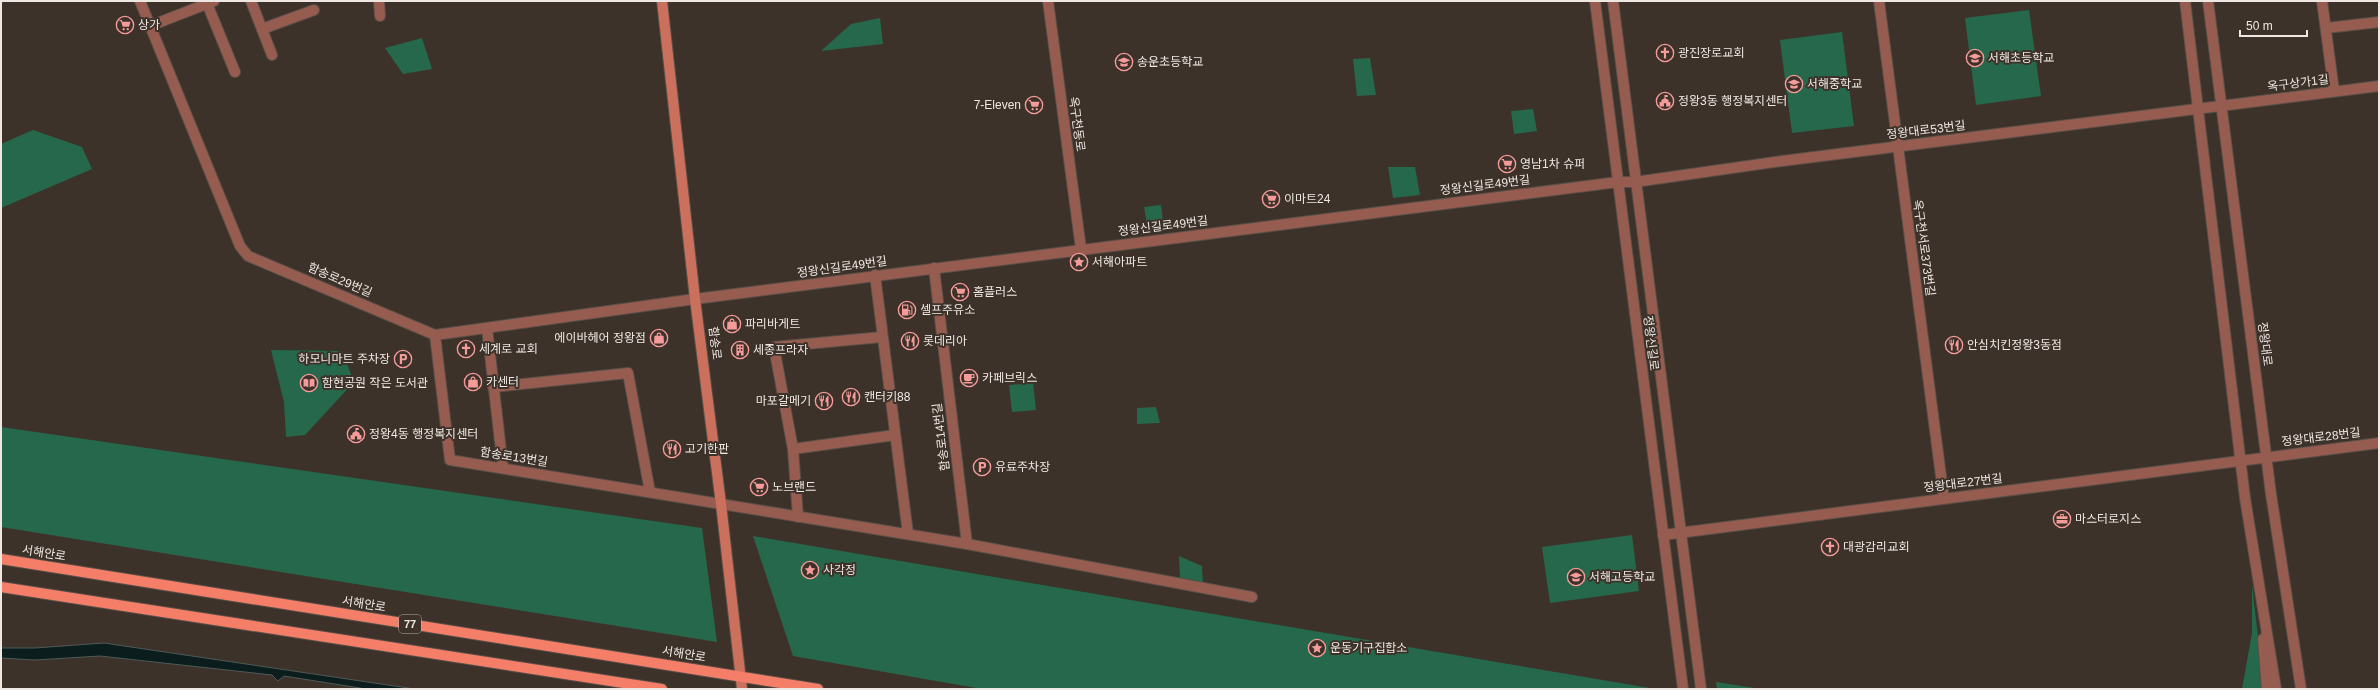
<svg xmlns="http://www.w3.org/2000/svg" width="2380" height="690" font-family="Arial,'Noto Sans KR',sans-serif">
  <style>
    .green { fill: #26684b }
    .water { fill: #0b1d1d; stroke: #4f5a58 }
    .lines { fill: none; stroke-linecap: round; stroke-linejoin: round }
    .minor-casing { stroke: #594f47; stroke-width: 12 }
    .tertiary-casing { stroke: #594f47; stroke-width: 12 }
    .secondary-casing { stroke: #594f47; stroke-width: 12 }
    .primary-casing { stroke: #594f47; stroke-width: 12 }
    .minor { stroke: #965c50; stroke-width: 10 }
    .tertiary { stroke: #965c50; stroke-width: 10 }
    .secondary { stroke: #cc705e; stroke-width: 10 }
    .primary { stroke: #f57e68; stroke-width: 10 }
    .labels { text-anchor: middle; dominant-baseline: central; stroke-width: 4; stroke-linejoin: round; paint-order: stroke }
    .shield { fill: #3d322a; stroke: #b9b1ab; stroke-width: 1 }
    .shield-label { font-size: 11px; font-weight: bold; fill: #eee7e2 }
    .poi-label { font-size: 12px; fill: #eee7e2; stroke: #3d322a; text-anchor: start }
    .street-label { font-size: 12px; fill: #eee7e2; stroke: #3d322a }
  </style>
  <rect width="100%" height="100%" fill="#3d322a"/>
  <g class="green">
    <path d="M2029,10l12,86 -65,9 -11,-87z"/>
    <path d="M880,18l3,26 -62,7 30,-27z"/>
    <path d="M1842,32l12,94 -62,7 -12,-93z"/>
    <path d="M422,38l10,31 -29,5 -18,-26z"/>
    <path d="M1370,58l6,37 -19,1 -4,-37z"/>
    <path d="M1533,109l4,22 -23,3 -3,-23z"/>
    <path d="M33,130l49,17 10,22 -91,39v-64z"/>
    <path d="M1388,167h27l5,28 -27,3z"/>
    <path d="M1161,205l3,24 -16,1 -4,-23z"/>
    <path d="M271,350l71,1 12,31 -49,53 -19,2 -2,-35z"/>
    <path d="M1033,383l3,27 -24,2 -3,-27z"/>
    <path d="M1156,407l4,16 -23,1v-16z"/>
    <path d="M1,427l701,101 15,114 -716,-115z"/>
    <path d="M1632,535l7,56 -89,12 -8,-56z"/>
    <path d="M753,536l903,153h-674l-189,-33z"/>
    <path d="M1179,556l23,10 1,18 -23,-5z"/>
    <path d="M2252,585l12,104h-22l10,-56z"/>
    <path d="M1716,682l45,7h-44z"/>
  </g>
  <path class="water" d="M104,643l311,46h-49l-82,-13 -6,5 -6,-6 -172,-19 -65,4 -34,-2v-10h34z"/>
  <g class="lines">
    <defs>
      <g id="minor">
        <path d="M206,1l29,71"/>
        <path d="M251,1l21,54"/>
        <path d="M379,1l1,15"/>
        <path d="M2322,1l12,90"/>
        <path d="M150,26l64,-25"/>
        <path d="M2326,28l53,-6"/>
        <path d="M262,29l52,-19"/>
        <path d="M875,275l33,259"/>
        <path d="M487,328l16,140"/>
        <path d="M493,387l135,-14 22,119"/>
        <path d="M793,449l102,-14"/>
        <path d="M798,517l-5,-68 -19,-102 108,-10"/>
      </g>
      <g id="tertiary">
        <path d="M140,1l100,245 8,10 187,79 260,-36 923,-117h17l147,-21 597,-75"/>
        <path d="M1048,1l33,248"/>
        <path d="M1595,1l88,688"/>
        <path d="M1613,1l88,688"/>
        <path d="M1879,1l65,498"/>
        <path d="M2185,1l60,497 31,191"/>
        <path d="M2208,1l63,493 30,195"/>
        <path d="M435,335l15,125 517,84 -33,-276"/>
        <path d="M1663,535l716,-92"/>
        <path d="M967,544l285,53"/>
        <path d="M2263,639l4,50"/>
      </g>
      <path id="secondary" d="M662,1l33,298 26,205 21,185"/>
      <g id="primary">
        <path d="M1,559l817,130"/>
        <path d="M1,587l661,102"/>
      </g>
    </defs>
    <use href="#minor" class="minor-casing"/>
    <use href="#tertiary" class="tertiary-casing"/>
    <use href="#secondary" class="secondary-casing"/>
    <use href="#primary" class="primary-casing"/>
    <use href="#minor" class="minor"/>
    <use href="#tertiary" class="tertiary"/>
    <use href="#secondary" class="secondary"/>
    <use href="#primary" class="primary"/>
  </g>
  <defs>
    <symbol id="supermarket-ring" viewBox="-11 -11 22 22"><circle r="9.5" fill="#3d322a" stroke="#f59b99" stroke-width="1.5"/><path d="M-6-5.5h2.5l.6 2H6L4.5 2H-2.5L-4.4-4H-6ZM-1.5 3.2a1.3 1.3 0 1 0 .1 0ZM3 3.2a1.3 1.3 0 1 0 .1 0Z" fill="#f59b99"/></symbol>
    <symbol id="church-ring" viewBox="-11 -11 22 22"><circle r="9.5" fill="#3d322a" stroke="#f59b99" stroke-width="1.5"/><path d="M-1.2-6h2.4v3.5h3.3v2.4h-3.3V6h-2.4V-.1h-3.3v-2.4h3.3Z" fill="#f59b99"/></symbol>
    <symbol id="school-ring" viewBox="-11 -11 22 22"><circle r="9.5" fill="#3d322a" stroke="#f59b99" stroke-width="1.5"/><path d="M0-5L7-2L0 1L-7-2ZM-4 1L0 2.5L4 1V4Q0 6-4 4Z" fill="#f59b99"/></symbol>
    <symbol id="civic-ring" viewBox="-11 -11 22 22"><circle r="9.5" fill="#3d322a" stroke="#f59b99" stroke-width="1.5"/><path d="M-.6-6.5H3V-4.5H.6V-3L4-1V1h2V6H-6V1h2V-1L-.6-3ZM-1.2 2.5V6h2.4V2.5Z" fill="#f59b99"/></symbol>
    <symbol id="sight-ring" viewBox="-11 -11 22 22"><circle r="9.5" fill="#3d322a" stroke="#f59b99" stroke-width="1.5"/><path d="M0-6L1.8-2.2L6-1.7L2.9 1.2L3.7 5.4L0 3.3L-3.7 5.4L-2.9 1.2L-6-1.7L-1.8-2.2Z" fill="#f59b99"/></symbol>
    <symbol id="fuel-ring" viewBox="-11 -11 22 22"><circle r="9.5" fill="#3d322a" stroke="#f59b99" stroke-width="1.5"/><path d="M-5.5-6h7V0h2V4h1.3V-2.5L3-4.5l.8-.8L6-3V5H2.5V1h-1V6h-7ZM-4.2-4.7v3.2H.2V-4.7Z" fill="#f59b99"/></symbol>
    <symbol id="shop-ring" viewBox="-11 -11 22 22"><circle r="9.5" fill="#3d322a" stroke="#f59b99" stroke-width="1.5"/><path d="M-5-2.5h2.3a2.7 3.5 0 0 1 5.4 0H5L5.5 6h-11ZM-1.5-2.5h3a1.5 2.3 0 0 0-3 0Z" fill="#f59b99"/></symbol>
    <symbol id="restaurant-ring" viewBox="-11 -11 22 22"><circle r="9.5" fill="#3d322a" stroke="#f59b99" stroke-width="1.5"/><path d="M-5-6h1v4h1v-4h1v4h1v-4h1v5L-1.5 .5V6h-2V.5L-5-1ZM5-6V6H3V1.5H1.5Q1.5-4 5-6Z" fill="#f59b99"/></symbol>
    <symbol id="building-ring" viewBox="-11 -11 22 22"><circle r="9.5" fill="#3d322a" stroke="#f59b99" stroke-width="1.5"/><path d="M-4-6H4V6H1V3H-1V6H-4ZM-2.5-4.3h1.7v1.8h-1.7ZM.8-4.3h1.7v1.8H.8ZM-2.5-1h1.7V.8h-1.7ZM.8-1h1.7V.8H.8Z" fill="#f59b99"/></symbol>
    <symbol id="parking-ring" viewBox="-11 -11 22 22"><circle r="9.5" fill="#3d322a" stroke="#f59b99" stroke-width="1.5"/><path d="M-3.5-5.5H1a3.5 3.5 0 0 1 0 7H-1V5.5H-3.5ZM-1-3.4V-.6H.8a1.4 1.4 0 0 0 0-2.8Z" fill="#f59b99"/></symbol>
    <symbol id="cafe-ring" viewBox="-11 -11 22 22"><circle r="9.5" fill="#3d322a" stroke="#f59b99" stroke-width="1.5"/><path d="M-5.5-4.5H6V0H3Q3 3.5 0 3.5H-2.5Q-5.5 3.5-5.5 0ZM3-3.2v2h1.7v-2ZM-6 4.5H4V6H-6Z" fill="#f59b99"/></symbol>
    <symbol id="library-ring" viewBox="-11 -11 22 22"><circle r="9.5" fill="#3d322a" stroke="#f59b99" stroke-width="1.5"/><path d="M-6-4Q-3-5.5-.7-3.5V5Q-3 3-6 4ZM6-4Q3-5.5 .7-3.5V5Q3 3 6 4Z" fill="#f59b99"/></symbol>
    <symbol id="office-ring" viewBox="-11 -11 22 22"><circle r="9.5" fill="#3d322a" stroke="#f59b99" stroke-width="1.5"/><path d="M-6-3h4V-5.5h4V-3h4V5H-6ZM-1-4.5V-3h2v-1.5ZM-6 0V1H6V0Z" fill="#f59b99"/></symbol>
  </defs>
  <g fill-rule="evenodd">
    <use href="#supermarket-ring" x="115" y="15" width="20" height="20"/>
    <use href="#church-ring" x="1655" y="43" width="20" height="20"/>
    <use href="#school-ring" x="1965" y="48" width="20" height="20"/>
    <use href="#school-ring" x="1114" y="52" width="20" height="20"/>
    <use href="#school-ring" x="1784" y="74" width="20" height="20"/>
    <use href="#civic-ring" x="1655" y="91" width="20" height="20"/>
    <use href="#supermarket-ring" x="1024" y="95" width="20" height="20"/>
    <use href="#supermarket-ring" x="1497" y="154" width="20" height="20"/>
    <use href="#supermarket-ring" x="1261" y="189" width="20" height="20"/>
    <use href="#sight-ring" x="1069" y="252" width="20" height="20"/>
    <use href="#supermarket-ring" x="950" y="282" width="20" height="20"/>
    <use href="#fuel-ring" x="897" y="300" width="20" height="20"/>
    <use href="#shop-ring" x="722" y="314" width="20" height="20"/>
    <use href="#shop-ring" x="649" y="328" width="20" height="20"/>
    <use href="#restaurant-ring" x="900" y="331" width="20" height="20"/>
    <use href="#restaurant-ring" x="1944" y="335" width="20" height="20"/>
    <use href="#church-ring" x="456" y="339" width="20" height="20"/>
    <use href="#building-ring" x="730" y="340" width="20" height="20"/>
    <use href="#parking-ring" x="393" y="349" width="20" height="20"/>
    <use href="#cafe-ring" x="959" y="368" width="20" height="20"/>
    <use href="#shop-ring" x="463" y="372" width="20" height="20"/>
    <use href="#library-ring" x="299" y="373" width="20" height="20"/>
    <use href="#restaurant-ring" x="841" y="387" width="20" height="20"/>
    <use href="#restaurant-ring" x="814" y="391" width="20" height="20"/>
    <use href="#civic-ring" x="346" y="424" width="20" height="20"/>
    <use href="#restaurant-ring" x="662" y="439" width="20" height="20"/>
    <use href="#parking-ring" x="972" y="457" width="20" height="20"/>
    <use href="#supermarket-ring" x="749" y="477" width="20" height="20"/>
    <use href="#office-ring" x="2052" y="509" width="20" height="20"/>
    <use href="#church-ring" x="1820" y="537" width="20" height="20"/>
    <use href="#sight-ring" x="800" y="560" width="20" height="20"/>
    <use href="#school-ring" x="1566" y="567" width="20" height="20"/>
    <use href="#sight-ring" x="1307" y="638" width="20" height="20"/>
  </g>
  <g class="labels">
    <rect class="shield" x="399" y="615" width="22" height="18" rx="3"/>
    <g class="shield-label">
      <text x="410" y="624">77</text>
    </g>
    <g class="poi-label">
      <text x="138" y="25">상가</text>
      <text x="1678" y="53">광진장로교회</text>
      <text x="1988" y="58">서해초등학교</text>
      <text x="1137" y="62">송운초등학교</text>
      <text x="1807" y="84">서해중학교</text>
      <text x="1678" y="101">정왕3동 행정복지센터</text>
      <text x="1021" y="105" text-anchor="end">7-Eleven</text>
      <text x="1520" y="164">영남1차 슈퍼</text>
      <text x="1284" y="199">이마트24</text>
      <text x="1092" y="262">서해아파트</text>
      <text x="973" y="292">홈플러스</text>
      <text x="920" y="310">셀프주유소</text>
      <text x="745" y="324">파리바게트</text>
      <text x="646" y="338" text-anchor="end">에이바헤어 정왕점</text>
      <text x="923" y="341">롯데리아</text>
      <text x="1967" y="345">안심치킨정왕3동점</text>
      <text x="479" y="349">세계로 교회</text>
      <text x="753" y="350">세종프라자</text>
      <text x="390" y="359" text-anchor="end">하모니마트 주차장</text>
      <text x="982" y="378">카페브릭스</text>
      <text x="486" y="382">카센터</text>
      <text x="322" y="383">함현공원 작은 도서관</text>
      <text x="864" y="397">캔터키88</text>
      <text x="811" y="401" text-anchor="end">마포갈메기</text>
      <text x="369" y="434">정왕4동 행정복지센터</text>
      <text x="685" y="449">고기한판</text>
      <text x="995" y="467">유료주차장</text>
      <text x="772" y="487">노브랜드</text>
      <text x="2075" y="519">마스터로지스</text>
      <text x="1843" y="547">대광감리교회</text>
      <text x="823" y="570">사각정</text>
      <text x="1589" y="577">서해고등학교</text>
      <text x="1330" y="648">운동기구집합소</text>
    </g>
    <g class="street-label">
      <text transform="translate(2298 83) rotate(-7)">옥구상가1길</text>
      <text transform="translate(1077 124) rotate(82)">옥구천동로</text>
      <text transform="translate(1926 130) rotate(-7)">정왕대로53번길</text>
      <text transform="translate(1485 185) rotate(-7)">정왕신길로49번길</text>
      <text transform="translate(1163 226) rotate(-7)">정왕신길로49번길</text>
      <text transform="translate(1924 248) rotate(82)">옥구천서로373번길</text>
      <text transform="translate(842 267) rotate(-8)">정왕신길로49번길</text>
      <text transform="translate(340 280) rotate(23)">함송로29번길</text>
      <text transform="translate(715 343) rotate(83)">함송로</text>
      <text transform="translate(1651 343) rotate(83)">정왕신길로</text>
      <text transform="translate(2265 344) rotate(83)">정왕대로</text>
      <text transform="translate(941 437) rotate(-97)">함송로14번길</text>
      <text transform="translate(2321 437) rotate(-7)">정왕대로28번길</text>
      <text transform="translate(514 457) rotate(9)">함송로13번길</text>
      <text transform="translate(1963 483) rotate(-7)">정왕대로27번길</text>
      <text transform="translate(44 553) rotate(9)">서해안로</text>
      <text transform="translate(364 604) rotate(9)">서해안로</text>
      <text transform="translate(684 654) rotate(9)">서해안로</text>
    </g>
  </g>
  <rect width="2380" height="690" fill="none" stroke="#eee7e2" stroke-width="4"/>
  <path d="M2240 30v6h67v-6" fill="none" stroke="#eee7e2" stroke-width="2"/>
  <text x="2246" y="30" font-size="12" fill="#eee7e2" stroke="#3d322a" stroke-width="3" paint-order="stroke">50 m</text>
</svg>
